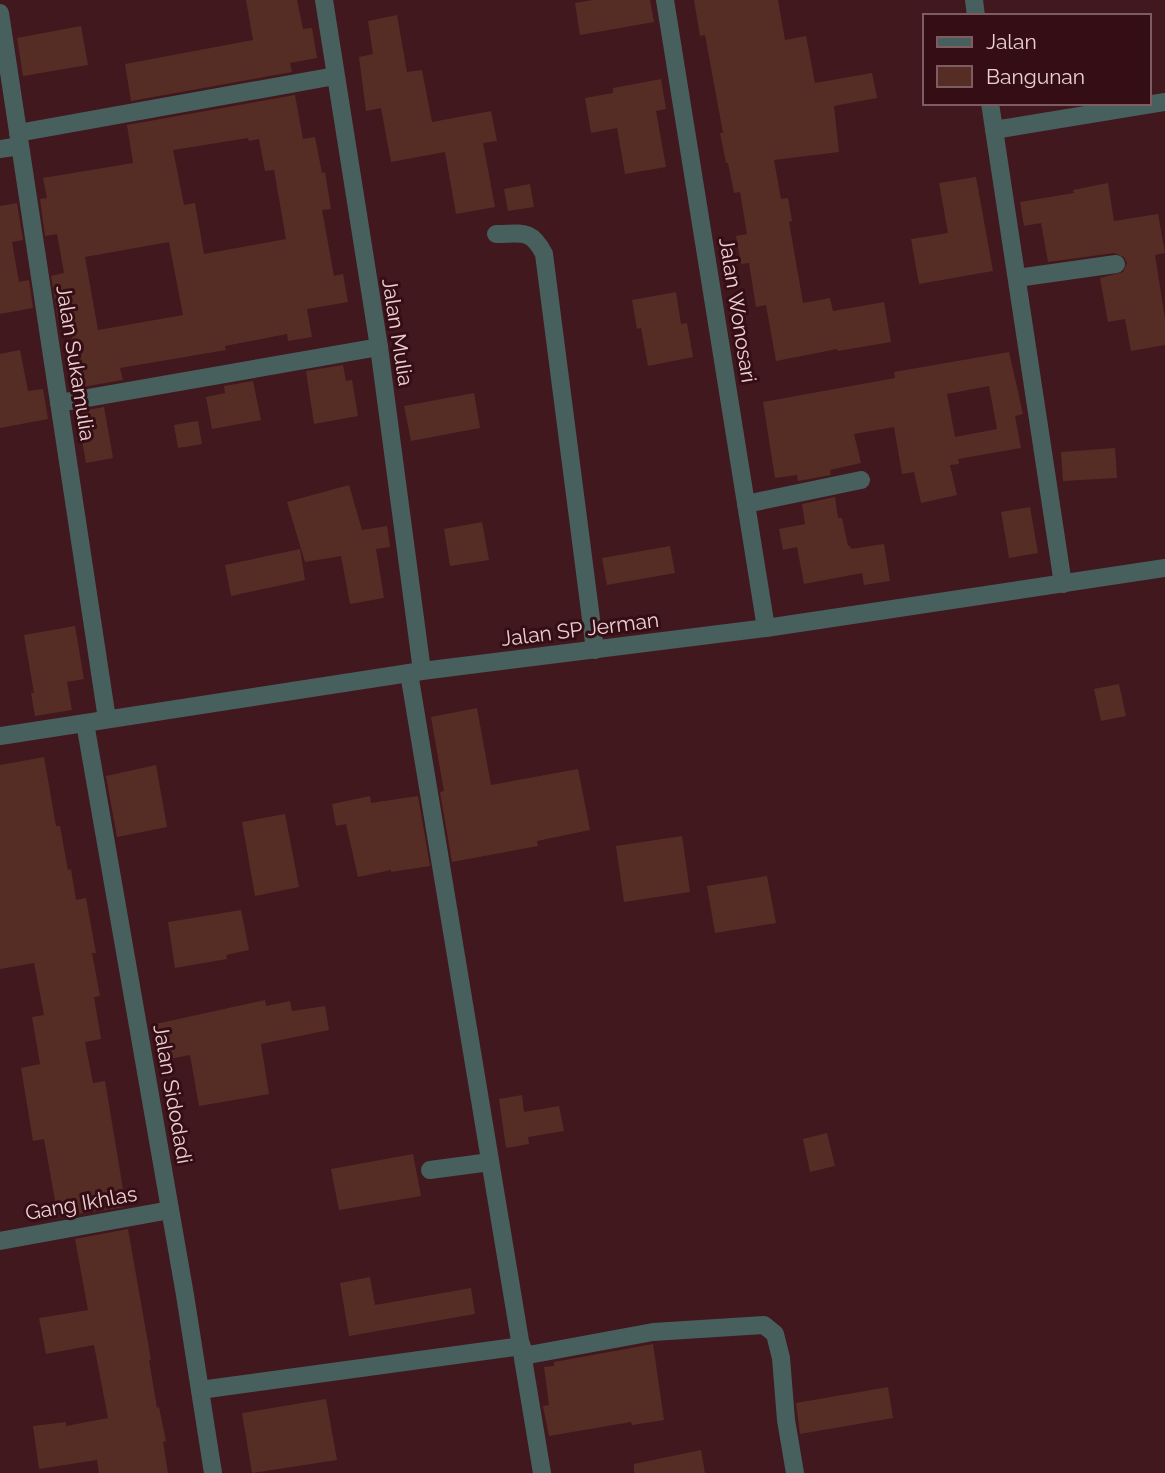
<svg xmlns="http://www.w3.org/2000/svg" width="1165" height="1473" font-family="Raleway,sans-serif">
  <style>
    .building { fill: #562d25; fill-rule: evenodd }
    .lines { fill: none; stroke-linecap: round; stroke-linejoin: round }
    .minor { stroke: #475f5d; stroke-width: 18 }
    .labels { text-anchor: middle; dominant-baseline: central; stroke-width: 6; stroke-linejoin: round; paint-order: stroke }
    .street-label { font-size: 21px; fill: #ebd0d2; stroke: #350e15 }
  </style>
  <rect width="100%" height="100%" fill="#40181e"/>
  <g class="building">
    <path d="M246,0h51l6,29 9,-1 5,30 -27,5 2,9 -161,29 -6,-37 128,-24z"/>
    <path d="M593,0h57l4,22 -74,13 -5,-32z"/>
    <path d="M694,0h84l7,40 21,-4 9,47 57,-10 5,25 -43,8 5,46 -65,8 7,39 7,-1 4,23 -3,1 14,81 27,-5 3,13 51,-9 7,40 -53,9 -1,-2 -61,12 -10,-56 -10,2 -7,-44 -8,1 -5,-28 11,-2 -7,-42 -6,1 -6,-30h-2l-6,-30h3l-18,-98 -5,1z"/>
    <path d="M397,15l10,57 15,-2 10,52 59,-11 6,30 -14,2 12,64 -39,7 -11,-62 -54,10 -10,-54 -15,3 -7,-54 14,-3 -5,-33z"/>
    <path d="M81,26l7,39 -65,11 -6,-38z"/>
    <path d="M661,79l5,30 -10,2 10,56 -41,7 -8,-46 -26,5 -6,-35 28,-5v-5z"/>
    <path d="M295,95l8,44 12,-2 7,36 3,-1 6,37 -9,1 12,66 9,-2 5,28 -41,7 5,28 -24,4 -1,-7 -62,12 1,4 -106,18 3,12 -41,7 -14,-70 -10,2 -7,-43 13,-3 -7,-39 -12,2 -5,-37 7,-1 -4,-20 90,-15 -6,-38zM248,138l1,3 10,-2 6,32 9,-1 12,69 -82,15 -9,-51 -11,2 -11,-55zM169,242l14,73 -85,15 -13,-73z"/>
    <path d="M976,177l17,94 -74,13 -8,-45 37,-6 -9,-50z"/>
    <path d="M1108,183l6,38 44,-7 7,39 -10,2 10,64v26l-34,6 -6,-32 -17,3 -8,-44 23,-6 4,-9 -3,-6 -10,-4 -66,9 -7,-39 -17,3 -4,-24 54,-9 -1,-3z"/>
    <path d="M530,184l4,23 -26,4 -4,-22z"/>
    <path d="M17,203l6,37 -11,2 7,40 10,-2 4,28 -33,6v-108z"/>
    <path d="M676,292l5,32 6,-1 6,34 -45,9 -7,-38 -4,1 -5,-29z"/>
    <path d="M20,350l8,41 15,-2 5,30 -48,9v-74z"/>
    <path d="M1009,352l14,62 -8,2 6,32 -63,11 1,5 -9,1 7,30 -36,8 -7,-31 -12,2 -8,-47 -40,7 7,29 -31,7 1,5 -33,6 -1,-6 -22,3 -12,-76 132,-24 -1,-6zM989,386l8,43 -42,8 -8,-43z"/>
    <path d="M343,365l3,16 6,-1 6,36 -44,8 -8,-53z"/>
    <path d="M253,381l8,39 -49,9 -6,-32 19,-4 -1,-7z"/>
    <path d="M474,393l6,35 -69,13 -7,-35z"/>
    <path d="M104,407l9,51 -27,5 -9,-51z"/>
    <path d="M198,421l4,23 -24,4 -4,-23z"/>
    <path d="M1115,448l2,30 -54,3 -2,-29z"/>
    <path d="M349,485l13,45 25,-4 3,21 -14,2 8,49 -34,6 -9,-48 -36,6 -18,-60z"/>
    <path d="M835,497l3,21h4l6,28h2l1,3 33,-5 6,37 -26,4 -2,-12 -58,11 -7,-37 -14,3 -4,-21 26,-5 -3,-20z"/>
    <path d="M1030,507l8,46 -29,5 -8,-46z"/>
    <path d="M482,522l7,38 -39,6 -6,-37z"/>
    <path d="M670,546l5,27 -68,12 -5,-27z"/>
    <path d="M300,549l5,31 -74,16 -6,-31z"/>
    <path d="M75,626l9,53 -17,3 5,28 -37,6 -4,-23h3l-10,-58z"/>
    <path d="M1119,684l7,32 -25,5 -7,-32z"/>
    <path d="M477,708l14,77 87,-16 12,61 -53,11 1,5 -86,16 -12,-70 4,-1 -13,-74z"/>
    <path d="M44,757l12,69h4l8,44 3,-1 5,31 10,-2 10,55h-4l8,43 -6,1 7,42 -16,3 8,41 12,-2 19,114 -2,1 2,11 -66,10 -14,-78 -11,2 -12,-73 19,-4 -8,-47 12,-2 -10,-52 -34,6v-204z"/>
    <path d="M156,765l11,62 -50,10 -11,-61z"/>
    <path d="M370,796l1,7 47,-7 12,70 -39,6v-2l-33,7 -12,-53 -10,2 -4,-22z"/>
    <path d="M285,814l14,73 -44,9 -13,-74z"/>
    <path d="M682,836l8,56 -66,10 -8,-56z"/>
    <path d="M767,876l9,47 -61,10 -8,-47z"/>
    <path d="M241,910l8,40 -23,5 1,4 -52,9 -7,-46z"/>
    <path d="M265,1000l1,6 24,-5 2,10 33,-5 4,24 -68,14 8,50 -70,12 -9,-51 -31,6 -8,-36z"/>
    <path d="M522,1095l2,17 35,-6 5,25 -36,6 1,7 -23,4 -7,-49z"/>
    <path d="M827,1133l8,33 -25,6 -7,-33z"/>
    <path d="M413,1154l8,42 -82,14 -8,-41z"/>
    <path d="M128,1229l23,131h-2l8,48 2,-1 7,34 -3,1 5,31h-69l-2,-13 -58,9 -6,-43 33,-4v4l42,-8 -14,-73 -48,9 -7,-36 49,-8 -13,-71z"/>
    <path d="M370,1277l5,28 96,-17 4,26 -126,22 -9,-53z"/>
    <path d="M653,1344l11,76 -32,5 -1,-3 -82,14 -6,-30 6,-1 -5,-38 10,-1v-4z"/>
    <path d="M888,1387l5,31 -93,16 -4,-31z"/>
    <path d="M326,1399l11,61 -85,13 -10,-60z"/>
    <path d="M701,1450l4,23h-71v-9z"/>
  </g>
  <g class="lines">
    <g class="minor">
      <path d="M324,0l55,347 43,324"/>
      <path d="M665,0l101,628"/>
      <path d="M974,0l2,16"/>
      <path d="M0,13l107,706"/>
      <path d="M990,103l73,481"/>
      <path d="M994,130l171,-28"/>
      <path d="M18,133l317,-57"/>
      <path d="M0,149l20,-3"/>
      <path d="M496,234c25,0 35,-6 48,20l51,396"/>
      <path d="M1017,278l99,-14"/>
      <path d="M59,403l320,-56"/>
      <path d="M746,504l115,-24"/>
      <path d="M409,673l133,800"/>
      <path d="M85,723l100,572 28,178"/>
      <path d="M0,736l422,-65 344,-43 399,-60"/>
      <path d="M430,1170l60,-8"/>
      <path d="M0,1241l170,-31"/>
      <path d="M523,1356l130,-24 111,-7 11,9 6,24 5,62 9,53"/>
      <path d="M200,1390l322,-44"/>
    </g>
  </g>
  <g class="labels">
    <g class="street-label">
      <text transform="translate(738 310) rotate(81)">Jalan Wonosari</text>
      <text transform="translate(398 332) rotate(81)">Jalan Mulia</text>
      <text transform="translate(76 363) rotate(81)">Jalan Sukamulia</text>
      <text transform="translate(580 629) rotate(-7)">Jalan SP Jerman</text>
      <text transform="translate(173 1094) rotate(80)">Jalan Sidodadi</text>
      <text transform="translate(81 1203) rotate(-10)">Gang Ikhlas</text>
    </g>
  </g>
  <rect x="923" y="14" width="228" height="91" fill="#350e15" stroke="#7e5c61" stroke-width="2"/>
  <rect x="937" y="37" width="35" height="10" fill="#475f5d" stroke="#7e5c61" stroke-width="2"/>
  <text x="986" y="49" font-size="21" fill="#ebd0d2">Jalan</text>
  <rect x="937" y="66" width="35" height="21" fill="#562d25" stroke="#7e5c61" stroke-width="2"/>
  <text x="986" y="84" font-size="21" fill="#ebd0d2">Bangunan</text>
</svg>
